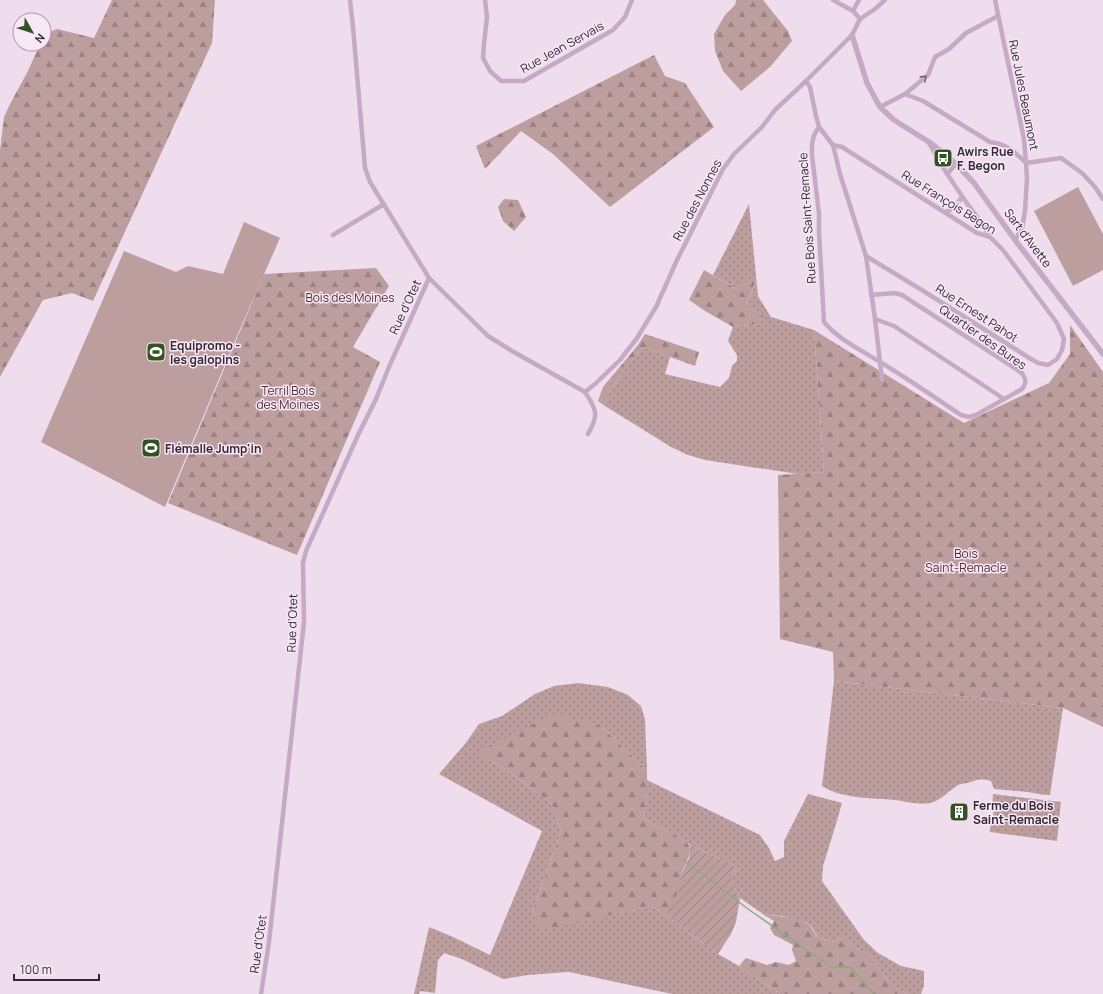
<svg xmlns="http://www.w3.org/2000/svg" width="1103" height="994" font-family="Manrope,sans-serif">
  <style>
    .grass { fill: url(#grass-dots) }
    .forest { fill: url(#forest-firs) }
    .garden { fill: url(#garden-furrows) }
    .pitch { fill: #bd9e9f }
    .lines { fill: none; stroke-linecap: round; stroke-linejoin: round }
    .stream { stroke: #8daa7e; stroke-width: 1.5 }
    .minor { stroke: #c6a9c5; stroke-width: 4.5 }
    .tertiary { stroke: #c6a9c5; stroke-width: 5.5 }
    .oneway { stroke: #756275 }
    .labels { text-anchor: middle; dominant-baseline: central; stroke-width: 3; stroke-linejoin: round; paint-order: stroke }
    .street-label { font-size: 12px; fill: #332834; stroke: #f8e8f5 }
    .poi-label { font-size: 12px; font-weight: bold; fill: #332834; stroke: #f8e8f5; text-anchor: start }
    .park-label { font-size: 12px; fill: #502e2f; stroke: #f8e8f5 }
  </style>
  <defs>
    <pattern id="grass-dots" width="8" height="8" patternUnits="userSpaceOnUse"><rect width="8" height="8" fill="#bd9e9f"/><path d="M2 2h.1M6 6h.1" fill="none" stroke="#9a8182" stroke-width="1.8" stroke-linecap="round"/></pattern>
    <pattern id="forest-firs" width="22" height="20" patternUnits="userSpaceOnUse"><rect width="22" height="20" fill="#bd9e9f"/><path d="M5 1l3.5 6h-7zM16 11l3.5 6h-7z" fill="#9a8182"/></pattern>
    <pattern id="garden-furrows" width="10" height="10" patternUnits="userSpaceOnUse"><rect width="10" height="10" fill="#bd9e9f"/><path d="M-1 1l2-2M0 10L10 0M9 11l2-2" fill="none" stroke="#9a8182"/></pattern>
  </defs>
  <rect width="100%" height="100%" fill="#efdced"/>
  <g class="grass">
    <path d="M749,204l9,92 13,21 43,13 10,142 -26,2 -93,-14 -17,-5 -17,-8 -66,-41 4,-15 33,-44 28,10 -5,17 55,13 9,-9 3,-12 5,-5v-6l-9,-14 5,-14 26,-3 4,-9 -18,-8 11,-25 -18,8 -25,-15z"/>
    <path d="M834,681l229,27 -13,87c-11,0 -22,-4 -33,-4 -8,-1 -15,-1 -23,-2l-3,-8c-12,-3 -13,-1 -24,2 -3,1 -6,0 -9,2 -9,5 -17,16 -28,18 -10,2 -23,-1 -34,-3 -23,-2 -54,-1 -74,-14z"/>
    <path d="M578,683l30,4 20,8 13,11 4,13 2,52 -47,-46 -123,28 31,18 43,32 10,28 -28,79 6,20 112,-24 14,9 53,39 21,12 41,28h-108l-103,-22 -41,3 -25,4 -41,-20 -18,-6 -6,7 -3,33 -15,-2 -1,3h-5l15,-67 24,10 37,18 52,-124 -103,-57 26,-30 14,-20 23,-8 33,-22 19,-8z"/>
    <path d="M647,780l113,55 9,13 6,13 9,-4v-16l24,-47 34,9 -6,21 -13,42 -1,15 42,59 14,13 23,13 23,5v15l-3,8h-13l-10,-5 -12,-11 -15,-21 -18,-11 -1,-4 -11,-4 -6,4 -16,-4 -4,-5 -3,-6 -5,-4 -25,-7 -19,-2 -23,-16 -9,-17v-5l3,-4 7,-3 -52,-25 -3,-3 -42,-22 3,-27z"/>
    <path d="M993,794l68,8 -4,39 -67,-9 1,-14 2,-1 1,-9 -2,-1z"/>
  </g>
  <g class="forest">
    <path d="M112,0h103l-3,43 -119,258 -21,-8 -29,7 -43,77v-226l4,-34 6,-13 18,-33 12,-27h4v-8l6,-4 7,-3 37,9z"/>
    <path d="M736,0h27l25,31 4,10 -22,26 -29,24 -18,-20 -8,-20 -1,-17 11,-19 10,-10z"/>
    <path d="M654,55l11,21 20,7 29,44 -104,80 -57,-53 -32,-23 -36,38 -9,-23z"/>
    <path d="M504,199l14,1 8,17 -12,14 -11,-10 -5,-14z"/>
    <path d="M376,268l13,18 -36,61 27,15 -83,193 -129,-52 96,-229z"/>
    <path d="M704,270l34,20 7,-14 11,5 -11,26 18,8 1,5 -5,4 -26,3 -28,-16 -16,-11z"/>
    <path d="M1070,325l33,47v355l-40,-19 -229,-27 -1,-29 -53,-13 -2,-164 46,-3 -10,-142 150,93 85,-40 21,-29z"/>
    <path d="M645,334l54,18 -4,14 -53,-19 -33,44 -4,15 -7,-5 5,-14 35,-42z"/>
    <path d="M552,714l48,11 47,46v21l-3,27 42,22c10,11 -3,24 -5,35 -1,6 -1,11 -3,16 -2,8 -9,16 -13,23l-14,-9 -112,25 -6,-21 28,-79 -10,-28 -43,-32 -31,-18z"/>
    <path d="M763,914c15,2 29,3 43,9 7,3 6,9 12,14 4,3 12,3 17,5l6,-4 5,-1 6,5 1,4 18,11 15,21 12,11 10,5h-128l-41,-28 7,-8 21,7 9,-3 13,3 7,-4 -4,-11 1,-5 -19,-10 -4,-7 4,-7z"/>
  </g>
  <path class="garden" d="M689,844l52,25 -7,3 -3,4v5l9,17 -4,24 -5,12 -13,20 -53,-39 13,-23 3,-17 8,-17 1,-10z"/>
  <g class="pitch">
    <path d="M1078,187l25,47v36l-30,16 -39,-75z"/>
    <path d="M244,222l36,16 -40,91 -75,178 -124,-65 83,-191 52,21 12,-6 35,8z"/>
  </g>
  <g class="lines">
    <path class="stream" d="M682,859l66,50 83,58h19l24,27"/>
    <g class="minor">
      <path d="M350,0l3,27 12,141 5,14 59,96 59,58 24,15 73,41c12,18 14,23 3,42"/>
      <path d="M485,0l2,17 -3,27 -1,14 7,13 11,10h23l89,-51 12,-13 7,-17"/>
      <path d="M833,0l20,11 7,8"/>
      <path d="M995,0l29,139 2,24 1,15 -2,33 -3,17 -7,12"/>
      <path d="M853,11l6,-11"/>
      <path d="M860,19l15,-10 10,-9"/>
      <path d="M806,81l4,6 6,29 3,11 14,18 7,29 26,82 9,63 7,60"/>
      <path d="M905,94l18,7 67,41c17,2 25,10 36,21l35,-5 21,15 13,14 8,12"/>
      <path d="M880,107l25,-13 23,-19 7,-18 14,-8 17,-16 32,-17"/>
      <path d="M819,127l-5,8 -2,9v11l7,59v18l5,90c15,18 37,28 56,40 27,16 54,35 81,53l8,2 7,-2 46,-26c5,-7 4,-9 0,-16l-120,-78 -8,-2 -23,2"/>
      <path d="M929,143c10,18 21,36 33,53 9,14 20,26 28,41"/>
      <path d="M833,145l9,2 135,86 13,4 13,13 54,73 7,16 -2,11 -5,9 -9,6 -10,-2 -7,-4 -106,-67 -59,-36"/>
      <path d="M947,174l9,-10"/>
      <path d="M946,212l8,-4 8,-11"/>
      <path d="M333,235l51,-31"/>
      <path d="M875,319l19,7 110,73"/>
      <path d="M585,392l10,-8 25,-24 17,-22 19,-31 21,-47 46,-91 11,-15 28,-27 13,-17 31,-29 46,-46 8,-16"/>
      <path d="M261,994l8,-52 35,-320 -1,-59 3,-12 53,-118 17,-34 13,-32 40,-89"/>
    </g>
    <path class="tertiary" d="M852,35l15,48 13,24 14,13 35,22 13,10 14,12 18,19 41,57 88,114"/>
  </g>
  <defs><path id="oneway-chevron" d="M-2-3.5L2.5 0L-2 3.5" fill="none" stroke-width="1.6" stroke-linecap="round" stroke-linejoin="round"/></defs>
  <use class="oneway" href="#oneway-chevron" transform="translate(924 78) rotate(-44)"/>
  <defs>
    <symbol id="bus-square" viewBox="-11 -11 22 22"><rect x="-9" y="-9" width="18" height="18" rx="4" fill="#325222" stroke="#f8e8f5"/><path d="M-5-6H5V4H4V6H2V4H-2V6H-4V4H-5ZM-3.5-4V0h7V-4ZM-3.5 1.2v1.5H-2V1.2ZM2 1.2v1.5H3.5V1.2Z" fill="#fff"/></symbol>
    <symbol id="stadium-square" viewBox="-11 -11 22 22"><rect x="-9" y="-9" width="18" height="18" rx="4" fill="#325222" stroke="#f8e8f5"/><path d="M0-5a6.5 5 0 1 0 0 10a6.5 5 0 1 0 0-10ZM-3.5-1.8h7v3.6h-7Z" fill="#fff"/></symbol>
    <symbol id="building-square" viewBox="-11 -11 22 22"><rect x="-9" y="-9" width="18" height="18" rx="4" fill="#325222" stroke="#f8e8f5"/><path d="M-4-6H4V6H1V3H-1V6H-4ZM-2.5-4.3h1.7v1.8h-1.7ZM.8-4.3h1.7v1.8H.8ZM-2.5-1h1.7V.8h-1.7ZM.8-1h1.7V.8H.8Z" fill="#fff"/></symbol>
  </defs>
  <g fill-rule="evenodd">
    <use href="#bus-square" x="932" y="147" width="22" height="22"/>
    <use href="#stadium-square" x="145" y="341" width="22" height="22"/>
    <use href="#stadium-square" x="140" y="437" width="22" height="22"/>
    <use href="#building-square" x="948" y="801" width="22" height="22"/>
  </g>
  <g class="labels">
    <g class="street-label">
      <text transform="translate(562 47) rotate(-29)">Rue Jean Servais</text>
      <text transform="translate(1024 95) rotate(79)">Rue Jules Beaumont</text>
      <text transform="translate(697 200) rotate(-62)">Rue des Nonnes</text>
      <text transform="translate(949 202) rotate(32)">Rue François Begon</text>
      <text transform="translate(807 218) rotate(-94)">Rue Bois Saint-Remacle</text>
      <text transform="translate(1028 238) rotate(53)">Sart d'Avette</text>
      <text transform="translate(405 307) rotate(-65)">Rue d'Otet</text>
      <text transform="translate(977 313) rotate(33)">Rue Ernest Pahot</text>
      <text transform="translate(983 337) rotate(35)">Quartier des Bures</text>
      <text transform="translate(292 623) rotate(-88)">Rue d'Otet</text>
      <text transform="translate(258 944) rotate(-82)">Rue d'Otet</text>
    </g>
    <g class="poi-label">
      <text x="957" y="151">Awirs Rue<tspan x="957" dy="14">F. Begon</tspan></text>
      <text x="170" y="345">Equipromo -<tspan x="170" dy="14">les galopins</tspan></text>
      <text x="165" y="448">Flémalle Jump'in</text>
      <text x="973" y="805">Ferme du Bois<tspan x="973" dy="14">Saint-Remacle</tspan></text>
    </g>
    <g class="park-label">
      <text x="350" y="297">Bois des Moines</text>
      <text x="288" y="390">Terril Bois<tspan x="288" dy="14">des Moines</tspan></text>
      <text x="966" y="553">Bois<tspan x="966" dy="14">Saint-Remacle</tspan></text>
    </g>
  </g>
  <g transform="translate(32 32) rotate(129)"><circle r="19" fill="#f8e8f5" stroke="#a99ba8"/>
  <path d="M0-3L7 15L0 10L-7 15Z" fill="#325222"/>
  <text y="-6" font-size="11" font-weight="bold" text-anchor="middle" fill="#332834">N</text>
  </g>
  <path d="M14 974v6h85v-6" fill="none" stroke="#332834" stroke-width="2"/>
  <text x="20" y="974" font-size="12" fill="#332834" stroke="#f8e8f5" stroke-width="3" paint-order="stroke">100 m</text>
</svg>
